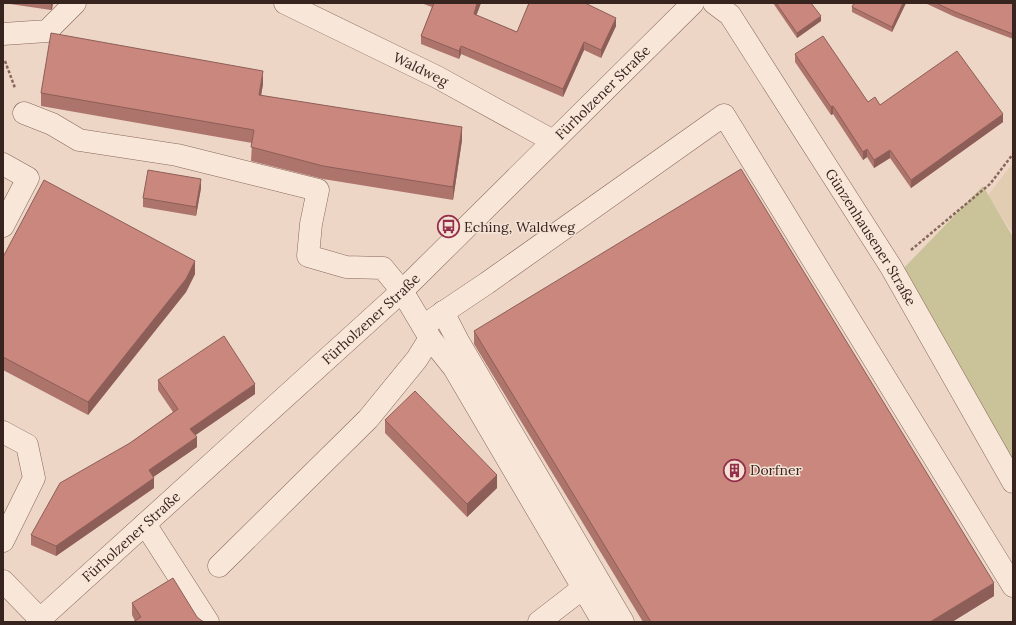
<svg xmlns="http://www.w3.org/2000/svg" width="1016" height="625" font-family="Lora,serif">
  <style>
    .farmland { fill: #e2cdb3 }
    .green { fill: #cac39a }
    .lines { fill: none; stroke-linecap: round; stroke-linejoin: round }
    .minor-casing { stroke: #87675c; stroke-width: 23 }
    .path { stroke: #87675c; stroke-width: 2.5; stroke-dasharray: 3 2; stroke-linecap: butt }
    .minor { stroke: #f8e6d8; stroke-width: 22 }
    .wall { fill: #ad746c }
    .shaded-wall { fill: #8d5e58 }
    .building { fill: #c9877d; stroke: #8d5e58 }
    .labels { text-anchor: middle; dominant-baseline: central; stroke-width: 3; stroke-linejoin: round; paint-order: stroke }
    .street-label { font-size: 14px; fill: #38241f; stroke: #f4e2d5 }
    .poi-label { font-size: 14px; fill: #38241f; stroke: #f4e2d5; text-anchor: start }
  </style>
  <rect width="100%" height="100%" fill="#edd6c5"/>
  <path class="farmland" d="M1013,163v71l-25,-39z"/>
  <path class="green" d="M983,186l30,51v226l-112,-192z"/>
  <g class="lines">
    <defs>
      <g id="minor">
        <path id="s1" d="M285,3l152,74 116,64"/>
        <path id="s2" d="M714,3l16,12 161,252 122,215"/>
        <path d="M3,34l44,-3 28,-28"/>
        <path d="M24,113l28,11 27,16 98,15 141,35 -7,34 -3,32 38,11 37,1 19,23 28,47 24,30 149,254"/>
        <path d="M3,164l25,14 -25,48"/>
        <path d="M443,312l15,29 165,281"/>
        <path d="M423,326l64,-43 237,-168 289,471"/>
        <path d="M3,432l24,13 7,33 -31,63"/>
        <path d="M145,524l63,98"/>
        <path d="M219,566l149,-147 49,-60 13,-21"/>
        <path d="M3,581l37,38"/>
        <path id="s3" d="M37,622l365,-331 291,-288"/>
        <path d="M539,622l44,-34"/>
      </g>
    </defs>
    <use href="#minor" class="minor-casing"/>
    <g class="path">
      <path d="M5,61l10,27"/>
      <path d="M911,250l79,-66 23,-30"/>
    </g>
    <use href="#minor" class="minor"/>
  </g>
  <g class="wall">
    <path d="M3,3h50l-1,6 -1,1z"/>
    <path d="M421,3h60l-5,12 41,17 99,-6 -15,32 -17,-8 -21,47 -102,-43 -2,5 -38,-15v-8l11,-29z"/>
    <path d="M773,3h38l10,18 -24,17z"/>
    <path d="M854,3h52l-14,29 -40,-20v-5z"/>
    <path d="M925,3h88v36l-58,-22z"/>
    <path d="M795,54l73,48 12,3 123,17 -92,66 -21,-30 -16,10 -7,-11 -4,3 -30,-46 -2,1 -36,-53z"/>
    <path d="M263,84l-2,11 201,45 -9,60 -130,-21 -72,-18 1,-18 -211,-37v-13z"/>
    <path d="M201,188l-5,28 -53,-9v-9z"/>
    <path d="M3,257l192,17 -9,18 -98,123 -85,-45z"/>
    <path d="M474,331l520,265 -42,26h-309l-169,-278z"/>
    <path d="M158,380l97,14 -60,41 2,12 -44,30 1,11 -98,68 -25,-11v-10l99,-92 43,-31 -15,-22z"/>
    <path d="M385,420l112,68 -30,29 -82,-84z"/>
    <path d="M132,603l65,14 -62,4 -3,-6z"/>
  </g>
  <g class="shaded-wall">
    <path d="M51,3h2l-1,6 -1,1z"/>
    <path d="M477,3h4l-7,19v-8z"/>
    <path d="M903,3h3l-14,29v-5z"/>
    <path d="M821,16v5l-24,17v-5z"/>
    <path d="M616,18v8l-15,32v-8z"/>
    <path d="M584,42v8l-21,47v-8z"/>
    <path d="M461,46v8l-2,5v-8z"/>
    <path d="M263,71v13l-4,24v-13z"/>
    <path d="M833,106v8l-2,1v-8z"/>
    <path d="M1003,114v8l-92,66v-8z"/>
    <path d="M462,127v13l-9,60v-13z"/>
    <path d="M867,149v8l-4,3v-8z"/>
    <path d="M890,150v8l-16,10v-8z"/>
    <path d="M201,179v9l-5,28v-9z"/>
    <path d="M195,261v13l-9,18 -98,123v-13z"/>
    <path d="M255,384v10l-65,45v-10z"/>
    <path d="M197,437v10l-48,33v-10z"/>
    <path d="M497,475v13l-30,29v-13z"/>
    <path d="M154,478v10l-98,68v-10z"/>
    <path d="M994,583v13l-42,26h-22z"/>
  </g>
  <g class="building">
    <path d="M434,3h43l-3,11 43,18 12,-29h56l31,15 -15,32 -17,-8 -21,47 -102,-43 -2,5 -38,-15z"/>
    <path d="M776,3h35l10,13 -24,17z"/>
    <path d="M854,3h49l-11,24 -40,-20z"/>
    <path d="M936,3h77v31l-58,-22z"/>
    <path d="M51,33l212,38 -4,24 203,32 -9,60 -130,-21 -72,-19 3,-17 -213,-37z"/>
    <path d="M823,36l45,66 7,-5 5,8 77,-54 46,63 -92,66 -21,-30 -16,10 -7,-11 -4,3 -30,-46 -2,1 -36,-53z"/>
    <path d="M741,169l253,414 -64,39h-279l-177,-291z"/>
    <path d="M148,170l53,9 -5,28 -53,-9z"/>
    <path d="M44,180l151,81 -9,18 -98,123 -85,-45v-100z"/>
    <path d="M224,336l31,48 -65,45 7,8 -48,33 5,8 -98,68 -25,-11 29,-52 70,-40 48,-34 -20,-29z"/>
    <path d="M415,391l82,84 -30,29 -82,-84z"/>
    <path d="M173,578l24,39 5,4 4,1h-73l8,-5 -9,-14z"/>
  </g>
  <defs>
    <symbol id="bus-ring" viewBox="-11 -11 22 22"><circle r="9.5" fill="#f4e2d5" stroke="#942e4b" stroke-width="1.5"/><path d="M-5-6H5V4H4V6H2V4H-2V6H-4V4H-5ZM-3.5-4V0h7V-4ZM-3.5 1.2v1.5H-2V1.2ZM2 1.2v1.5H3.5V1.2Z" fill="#942e4b"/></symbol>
    <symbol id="building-ring" viewBox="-11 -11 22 22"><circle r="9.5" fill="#f4e2d5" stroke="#942e4b" stroke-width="1.5"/><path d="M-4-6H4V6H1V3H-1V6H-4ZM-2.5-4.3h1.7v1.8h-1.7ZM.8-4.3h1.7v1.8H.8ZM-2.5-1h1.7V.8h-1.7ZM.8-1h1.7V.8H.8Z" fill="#942e4b"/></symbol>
  </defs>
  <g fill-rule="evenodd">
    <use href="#bus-ring" x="436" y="214" width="25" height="25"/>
    <use href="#building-ring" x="722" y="458" width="25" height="25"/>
  </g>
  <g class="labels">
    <g class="street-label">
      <text stroke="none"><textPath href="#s1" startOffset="151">Waldweg</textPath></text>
      <text stroke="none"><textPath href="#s3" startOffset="775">Fürholzener Straße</textPath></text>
      <text stroke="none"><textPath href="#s2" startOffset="283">Günzenhausener Straße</textPath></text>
      <text stroke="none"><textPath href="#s3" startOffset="451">Fürholzener Straße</textPath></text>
      <text stroke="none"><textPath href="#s3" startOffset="127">Fürholzener Straße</textPath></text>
    </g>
    <g class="poi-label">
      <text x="464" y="227">Eching, Waldweg</text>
      <text x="750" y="470">Dorfner</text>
    </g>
  </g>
  <rect width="1016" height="625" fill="none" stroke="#38241f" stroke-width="8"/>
</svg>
